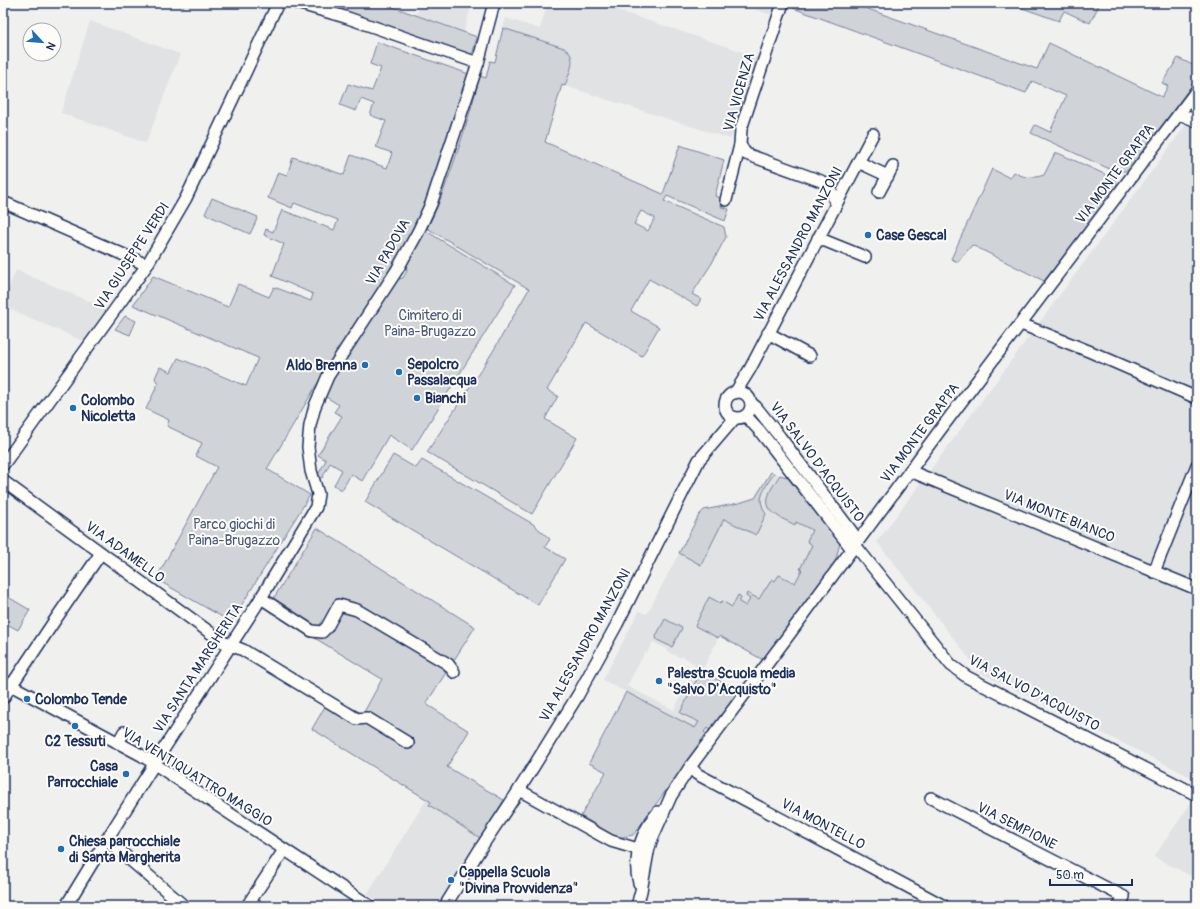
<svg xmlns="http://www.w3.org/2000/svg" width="1200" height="909" font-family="Pangolin,sans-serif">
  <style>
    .built { fill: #e0e2e3; fill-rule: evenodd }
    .green { fill: #d0d3d8; stroke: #76819b; fill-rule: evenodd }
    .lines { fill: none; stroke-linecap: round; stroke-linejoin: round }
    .minor-casing { stroke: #1b2f5e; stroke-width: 14 }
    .minor { stroke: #fdfcf7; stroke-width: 11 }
    .poi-dot { fill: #1f6fb2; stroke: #fdfcf7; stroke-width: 1.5 }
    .labels { text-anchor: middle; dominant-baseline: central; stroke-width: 4; stroke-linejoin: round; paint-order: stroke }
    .street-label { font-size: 14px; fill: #1b2f5e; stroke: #fdfcf7 }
    .poi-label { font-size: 14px; font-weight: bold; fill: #1b2f5e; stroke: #fdfcf7; text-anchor: start }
    .park-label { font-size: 14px; fill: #48587c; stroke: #fdfcf7 }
  </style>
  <rect width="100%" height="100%" fill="#f0f0ee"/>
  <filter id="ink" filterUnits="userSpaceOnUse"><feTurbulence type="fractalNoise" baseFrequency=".025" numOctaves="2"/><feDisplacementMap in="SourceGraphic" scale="8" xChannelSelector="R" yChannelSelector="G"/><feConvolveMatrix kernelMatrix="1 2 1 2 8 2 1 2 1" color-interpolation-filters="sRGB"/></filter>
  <g filter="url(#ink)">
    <g class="built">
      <path d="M421,3h51l-8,29 -48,-17z"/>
      <path d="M548,3h73l-2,8 139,46 -27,82 -166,-53 8,-25 -9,-13 -61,-20 3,-10 34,11z"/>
      <path d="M734,3h46l-5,13z"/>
      <path d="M90,21l90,33 -34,89 -85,-30z"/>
      <path d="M1197,110v670l-216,-107 -104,-131z"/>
      <path d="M16,270l89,38 1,5 -21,29 -82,-36v-3z"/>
      <path d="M771,472l16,5 53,66 -5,20 -72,97 -44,-24 -17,35 37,20 -106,144 -52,-19 25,-44 -17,-9 37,-71 -23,-12 36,-69 8,3 52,-99 5,-5 35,-7 16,-5zM653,642l14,7 -1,2 15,7 1,-2 13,8 -5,10 2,2 -18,34 -47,-24 18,-34 2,1zM725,689l7,5 -96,129 60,-95z"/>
      <path d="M447,767l57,33 -24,38 3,2 -40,66h-56l-20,-12z"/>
      <path d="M1197,794v85l-43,-22z"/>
    </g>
    <g class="green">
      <path d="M318,3h64l95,34 -4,15 -2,2 -4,1z"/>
      <path d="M791,3h60l186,66 12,-26 113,54 6,-11 -6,-3 16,-25 19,9v11l-69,93h-14l-83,-38 4,-8 15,7 16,-36 -34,-15 -6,12 -236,-86z"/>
      <path d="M1008,3h92l-10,20 -26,-12 -5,10z"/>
      <path d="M503,28l61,20c15,9 5,24 1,38l-3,-1 -17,57 118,52 17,-49 44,15 -9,36 8,3 -2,8 8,2 -4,12 -58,-25 -3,5 60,26 2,10 -14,26 -20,31 9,5 -4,7 -48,-27 -18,32 28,16 -17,29 -56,-33 -39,67 11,6 -13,23 32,19 -45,76 -105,-62 65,-99 37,-64 -102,-61c11,-20 18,-41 26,-63 10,-29 19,-59 27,-89l6,2 4,-17 5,1zM641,211l14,7 -7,13 -14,-7z"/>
      <path d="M377,42l92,32 -45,133 -11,24 -35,57 -42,64 -69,117 43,26 -79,127 -75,-43 61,-112 -21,-11 6,-13 -35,-17 2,-6 -23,-11 12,-25 -3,-6 5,-11 11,5 7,-14 68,28 12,-28 -125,-53 20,-29 75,31 10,-23 31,13 5,-10 37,14 2,-7 -41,-18 12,-32 -20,-9 2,-6 7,3 9,-22 52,20 4,-10 -44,-17 -2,5 -24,-10 10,-26 9,3 6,-18 51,18 7,-20 36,13 5,-15 -16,-6 10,-26 -16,-6 4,-11 -13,-5 -5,12 -16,-6 8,-21 24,7 9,-23 -11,-4z"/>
      <path d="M1055,153h3l55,25 4,5 -1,5 -72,93 -72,-36 -14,17 -7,-3 41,-90 18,9 4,-6c10,6 18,7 30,3z"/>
      <path d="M212,198l46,19 -8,17 -45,-20z"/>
      <path d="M426,231l89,54 -103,165 -23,-15 -27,46 -11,-7 -9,16 -8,-5 8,-15 -12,-7 -8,15 -4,-3 8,-15 -8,-5 24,-39 -8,-4 5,-7 -16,-10 71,-115 9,-2 4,-7 -1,-7z"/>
      <path d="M125,316l11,5 -6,14 -15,-6z"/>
      <path d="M393,455l23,13 6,-8 111,64 17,15 -5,8 20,12 -27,46 -173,-103z"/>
      <path d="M771,472l3,1c-5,9 -16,22 -12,32 1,3 2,7 4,9l-10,21 -32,-16 -23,46 -22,-12 20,-38 5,-5 35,-7 16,-5z"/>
      <path d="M780,475l7,2 53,66 -5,20 -72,97 -43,-24 -2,2 -23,-12 14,-29 11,6 2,-2 10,6 6,-12 3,2 -2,5 7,4 4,-7 -4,-3 1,-3 12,6 6,-10h1l6,-10 3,2 4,-6 16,8 7,-13 -2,-1 12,-24 -5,-4 5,-11 -16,-8 -1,3c-7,-4 -14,-6 -20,-11 -16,-11 -2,-28 5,-39z"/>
      <path d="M317,528l158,99 -49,77 43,27 -22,36 57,33 -24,38 -51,-33 2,-3 -119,-73 15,-26 19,10 4,-6 13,7 19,-35 -115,-70z"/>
      <path d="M3,594l27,16 -12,20 -15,-8z"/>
      <path d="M665,619l17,9 -10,19 -15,-7 -1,-4z"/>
      <path d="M701,671l38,20 -29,39 -3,-2 -3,4 3,3 -74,100 -15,3 -37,-22 25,-44 -17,-9 37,-71 69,36 4,-6 -19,-9z"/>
    </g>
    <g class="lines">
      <defs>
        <g id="minor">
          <path d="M297,3l48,14 133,46"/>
          <path d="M783,3l-42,126 -1,16 6,9 75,27 9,7 6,16"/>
          <path d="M1179,114l18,7"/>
          <path d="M858,162l30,14"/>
          <path d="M879,192l14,-26"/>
          <path d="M726,200l14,-55"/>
          <path d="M3,202l144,63"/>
          <path d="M818,238l47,19"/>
          <path d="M1021,324l70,28 106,46"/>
          <path d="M768,333l42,23"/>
          <circle cx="738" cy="405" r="13"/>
          <path d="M735,393l15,-24 123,-235"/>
          <path d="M751,403l5,4 24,30 78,103"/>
          <path d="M746,416l13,14 93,119"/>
          <path d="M3,465l144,-200 39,-67 92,-195"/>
          <path d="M910,471l287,118"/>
          <path d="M3,481l220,161 20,8 114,69 10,-1 41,25"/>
          <path d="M855,545l96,120 16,12 230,118"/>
          <path d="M1154,572l43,-107"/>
          <path d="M261,598l51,33 10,1 5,-5 12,-22 18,5 91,54 6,8"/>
          <path d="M3,681l138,74 229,151"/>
          <path d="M3,698l50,-75 48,-70"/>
          <path d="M118,743l6,-11"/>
          <path d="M690,767l7,7 247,132"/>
          <path d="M519,790l92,51 37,11"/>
          <path d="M931,798l193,99 -5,9"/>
          <path d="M107,840l77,66"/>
          <path d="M104,844l59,-94 93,-144 60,-99 2,-13 -7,-23 -3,-24 2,-22 5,-19 13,-30 69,-106 21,-38 13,-28 47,-141 16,-60"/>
          <path d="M639,883c-7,-25 3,-52 19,-71"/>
          <path d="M66,906l36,-59"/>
          <path d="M247,906l37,-56"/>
          <path d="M445,906l37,-60 37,-56 59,-95 39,-71 82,-164 36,-42"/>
          <path d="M637,906l4,-15 7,-39 3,-11 20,-45 19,-29 98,-131 155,-210 254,-336"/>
        </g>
      </defs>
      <use href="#minor" class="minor-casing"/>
      <use href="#minor" class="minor"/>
    </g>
  </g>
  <g class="poi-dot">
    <circle cx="868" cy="235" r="4"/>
    <circle cx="365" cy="365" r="4"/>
    <circle cx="399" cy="372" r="4"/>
    <circle cx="417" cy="398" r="4"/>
    <circle cx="73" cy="408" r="4"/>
    <circle cx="659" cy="681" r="4"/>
    <circle cx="27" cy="699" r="4"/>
    <circle cx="75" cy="726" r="4"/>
    <circle cx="126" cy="774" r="4"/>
    <circle cx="61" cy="849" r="4"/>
    <circle cx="451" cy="880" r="4"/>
  </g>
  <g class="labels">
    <g class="street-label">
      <text transform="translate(739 92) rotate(-74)">VIA VICENZA</text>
      <text transform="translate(1115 174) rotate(-53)">VIA MONTE GRAPPA</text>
      <text transform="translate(798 244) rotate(-62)">VIA ALESSANDRO MANZONI</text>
      <text transform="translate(388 252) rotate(-60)">VIA PADOVA</text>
      <text transform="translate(132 256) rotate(-57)">VIA GIUSEPPE VERDI</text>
      <text transform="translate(920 433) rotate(-53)">VIA MONTE GRAPPA</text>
      <text transform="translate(817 462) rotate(53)">VIA SALVO D'ACQUISTO</text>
      <text transform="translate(1059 516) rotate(22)">VIA MONTE BIANCO</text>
      <text transform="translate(125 552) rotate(36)">VIA ADAMELLO</text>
      <text transform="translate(585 645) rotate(-61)">VIA ALESSANDRO MANZONI</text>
      <text transform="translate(198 668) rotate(-57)">VIA SANTA MARGHERITA</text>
      <text transform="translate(1034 693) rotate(28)">VIA SALVO D'ACQUISTO</text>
      <text transform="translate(197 777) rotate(32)">VIA VENTIQUATTRO MAGGIO</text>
      <text transform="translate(823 824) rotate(28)">VIA MONTELLO</text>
      <text transform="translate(1017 826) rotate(27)">VIA SEMPIONE</text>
    </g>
    <g class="poi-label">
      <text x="876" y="235">Case Gescal</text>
      <text x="407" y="364">Sepolcro<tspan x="407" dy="16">Passalacqua</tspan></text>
      <text x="357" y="365" text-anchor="end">Aldo Brenna</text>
      <text x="425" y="398">Bianchi</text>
      <text x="81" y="400">Colombo<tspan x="81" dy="16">Nicoletta</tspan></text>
      <text x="667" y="673">Palestra Scuola media<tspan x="667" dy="16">"Salvo D'Acquisto"</tspan></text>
      <text x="35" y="699">Colombo Tende</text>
      <text x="75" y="741" text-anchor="middle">C2 Tessuti</text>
      <text x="118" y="766" text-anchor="end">Casa<tspan x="118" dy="16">Parrocchiale</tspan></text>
      <text x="69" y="841">Chiesa parrocchiale<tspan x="69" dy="16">di Santa Margherita</tspan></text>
      <text x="459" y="872">Cappella Scuola<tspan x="459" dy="16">"Divina Provvidenza"</tspan></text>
    </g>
    <g class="park-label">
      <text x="430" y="315">Cimitero di<tspan x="430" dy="16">Paina-Brugazzo</tspan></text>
      <text x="234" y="524">Parco giochi di<tspan x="234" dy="16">Paina-Brugazzo</tspan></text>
    </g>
  </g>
  <rect width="1200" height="909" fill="none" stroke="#fdfcf7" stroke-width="16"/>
  <rect x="8" y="8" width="1184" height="893" fill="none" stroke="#1b2f5e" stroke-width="1.5" filter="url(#ink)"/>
  <g transform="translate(42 42) rotate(116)"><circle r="19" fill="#fdfcf7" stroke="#a3aaba"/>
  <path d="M0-3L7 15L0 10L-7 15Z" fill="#1f6fb2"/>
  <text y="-6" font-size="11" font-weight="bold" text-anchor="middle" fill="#1b2f5e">N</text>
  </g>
  <path d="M1050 879v6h82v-6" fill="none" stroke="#1b2f5e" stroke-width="2"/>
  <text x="1056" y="879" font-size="12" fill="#1b2f5e" stroke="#fdfcf7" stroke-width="3" paint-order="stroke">50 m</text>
</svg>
